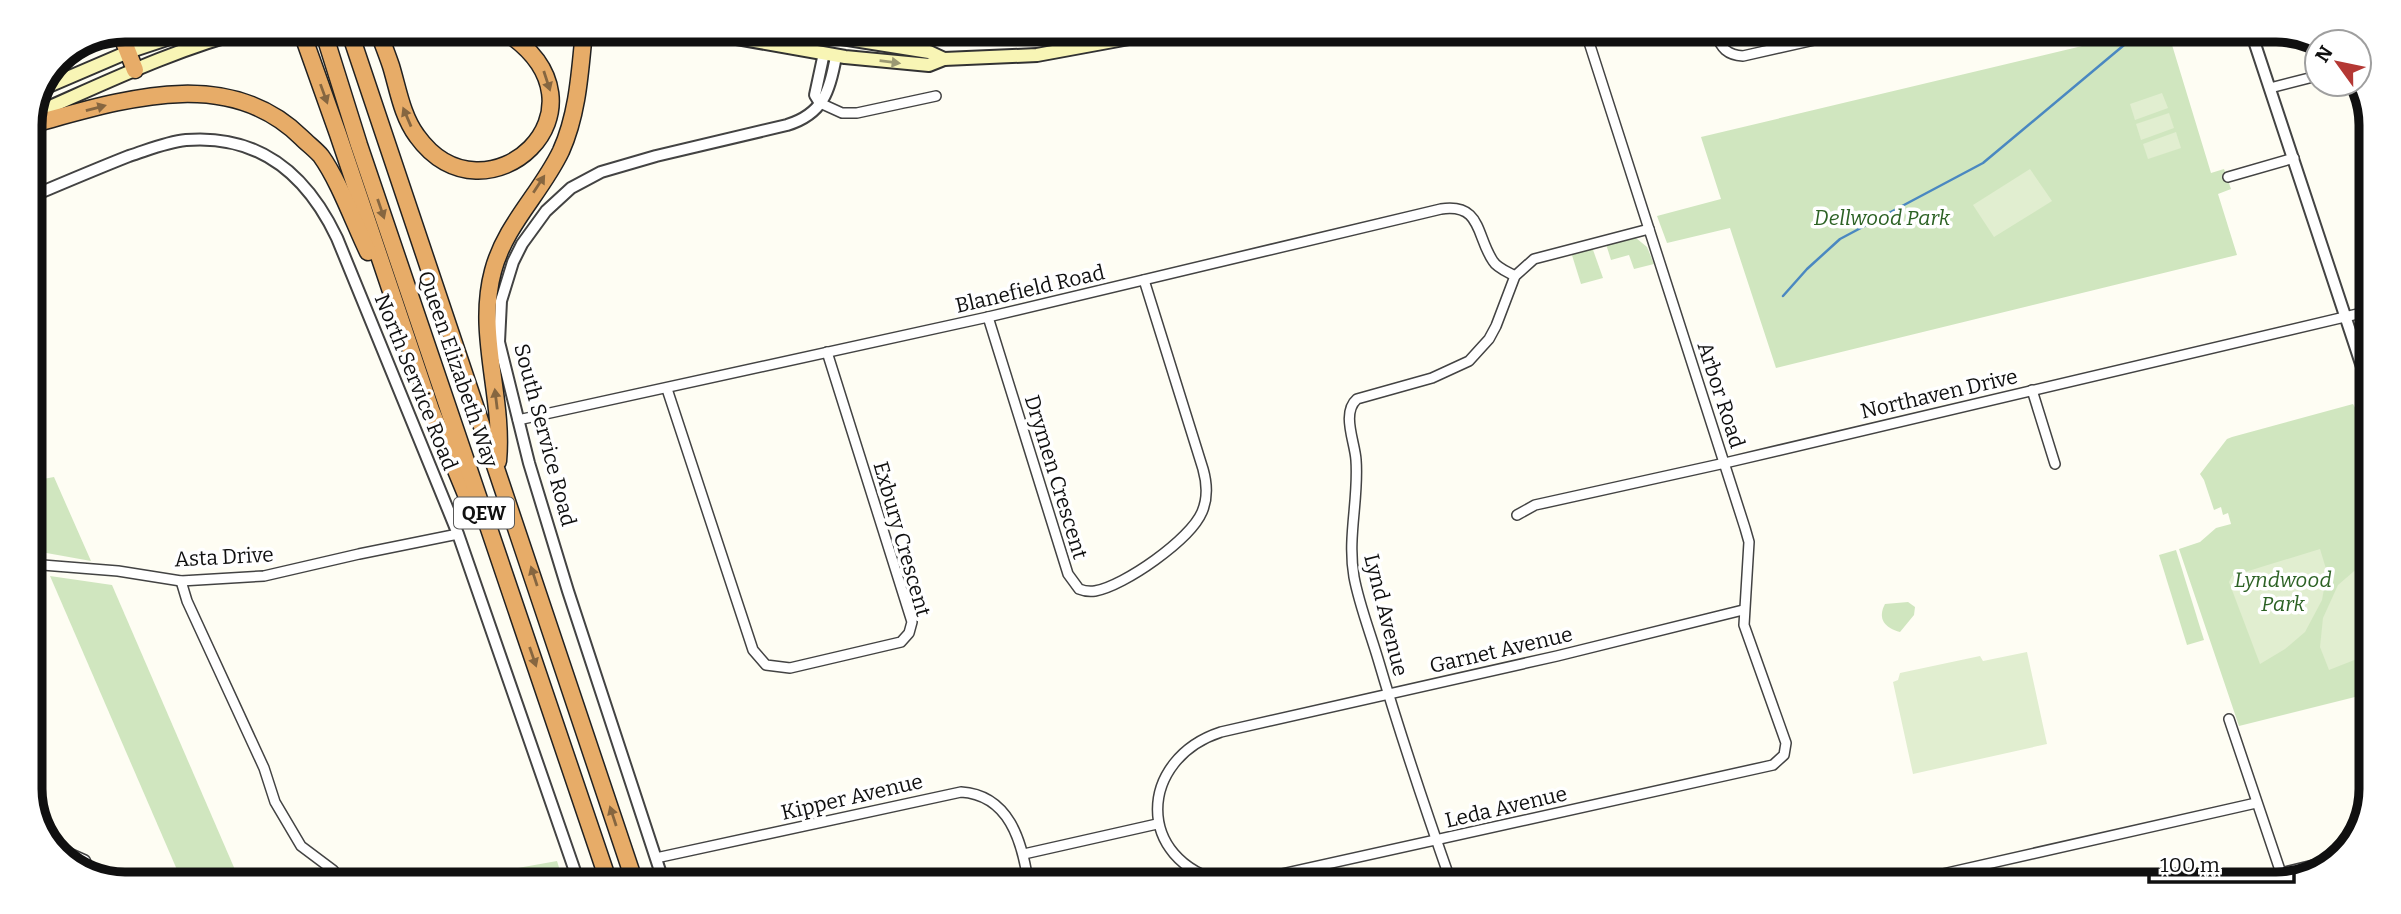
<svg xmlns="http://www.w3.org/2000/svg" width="2401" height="914" font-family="Bitter,serif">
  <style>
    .green { fill: #d0e6bf }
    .pitch { fill: #e1eed0 }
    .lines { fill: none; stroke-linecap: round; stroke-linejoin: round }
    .stream { stroke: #4a88c1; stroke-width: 2.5 }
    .minor-casing { stroke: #434343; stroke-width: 12 }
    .tertiary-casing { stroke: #434343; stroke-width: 14 }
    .secondary-casing { stroke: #323232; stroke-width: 16 }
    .motorway-casing { stroke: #212121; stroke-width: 19 }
    .minor { stroke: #fff; stroke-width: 9 }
    .tertiary { stroke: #fff; stroke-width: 10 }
    .secondary { stroke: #f8f5b5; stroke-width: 12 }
    .motorway { stroke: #e7ac68; stroke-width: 16 }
    .oneway { fill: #9b9973 }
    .oneway2 { fill: #866640 }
    .labels { text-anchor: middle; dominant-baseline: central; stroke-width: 7; stroke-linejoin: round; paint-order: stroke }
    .shield { fill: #fff; stroke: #585858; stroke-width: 2 }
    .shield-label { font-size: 19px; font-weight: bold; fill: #101010 }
    .park-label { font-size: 21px; font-style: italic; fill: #2d6225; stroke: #fff }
    .street-label { font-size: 21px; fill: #101010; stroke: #fff }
    .rim { fill: none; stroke: #101010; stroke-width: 9 }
  </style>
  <rect width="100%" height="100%" fill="#fefdf3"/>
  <g class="green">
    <path d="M2128,35h41l42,138 13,-4 7,20 -13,5 19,61 -461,113 -46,-140 -63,15 -10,-27 64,-17 -20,-62z"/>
    <path d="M1636,238l11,9 7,17 -20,5 -5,-14 -18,5 -5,-16z"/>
    <path d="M1592,247l11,31 -22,6 -10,-32z"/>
    <path d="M2353,404l16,29 -2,261 -128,32 -60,-177 21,-7 16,-14 15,-4 -3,-11 -5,2 -2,-8 -7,3 -10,-30 -4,-6 27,-35 5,-2z"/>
    <path d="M54,477l37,84 -50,-9 -11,-21v-53l2,3z"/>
    <path d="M2176,550l28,90 -17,5 -28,-90z"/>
    <path d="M50,576l62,9 127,294h-58z"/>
    <path d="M1908,602l7,5 -1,8 -14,17c-15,-4 -23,-13 -15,-28z"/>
    <path d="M557,861l6,19h-111z"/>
  </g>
  <g class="pitch">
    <path d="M2162,93l6,15 -33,12 -5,-16z"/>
    <path d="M2169,113l5,15 -33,12 -5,-16z"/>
    <path d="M2176,132l5,16 -33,11 -5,-15z"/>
    <path d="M2030,169l22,32 -58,36 -21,-32z"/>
    <path d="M2320,549l7,23 -5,28 -17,32 -20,17 -25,15 -31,-82 3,-6z"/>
    <path d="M2368,559l-1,96 -38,15 -9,-23 3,-29 15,-33z"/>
    <path d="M2027,652l20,92 -134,30 -20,-92 5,-2 2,-7 80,-17 3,5z"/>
  </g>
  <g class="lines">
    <path class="stream" d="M1783,296l24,-27 33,-30 143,-76 153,-128"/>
    <defs>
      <g id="minor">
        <path d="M1716,34c5,14 11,21 27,22l98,-22"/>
        <path d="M2270,88l47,-12"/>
        <path d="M820,103l22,10h15l79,-17"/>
        <path d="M2228,177l66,-19"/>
        <path d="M988,317l80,257 11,15c5,2 10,3 16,2 29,-5 95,-51 107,-79 6,-14 5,-29 1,-43l-59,-189"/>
        <path d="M667,389l86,261 13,15 24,3 111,-26 8,-9 3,-11 -85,-270"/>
        <path d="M2032,390l23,74"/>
        <path d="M518,420l470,-103 453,-108c41,-6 35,27 52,52 4,7 15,11 22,15"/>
        <path d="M1517,515l18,-10 190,-42 645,-152"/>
        <path d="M30,564l88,7 63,10 83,-5 95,-22 99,-20"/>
        <path d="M181,581l6,20 77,167 11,34 26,44 32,24 8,10"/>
        <path d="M30,698l3,8 -3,15"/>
        <path d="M2229,719l55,163"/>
        <path d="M59,854l8,-2 18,8 9,19"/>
        <path d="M1024,854l133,-30"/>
        <path d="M656,858l305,-66c48,3 61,49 67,89"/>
        <path d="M2281,873l57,-14"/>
        <path d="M1224,882c-90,-21 -86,-123 -3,-150l336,-76 186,-46"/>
        <path d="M1246,882l527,-117 11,-10 2,-12 -42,-118 5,-83 -4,-14 -159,-495"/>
        <path d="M1451,882c-26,-74 -51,-148 -73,-223 -8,-27 -19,-55 -24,-82 -7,-40 5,-78 2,-117 -1,-18 -15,-47 1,-61l75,-21 37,-17 20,-22 7,-13 19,-50 19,-17 115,-30"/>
        <path d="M1903,883l353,-80"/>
      </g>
      <g id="tertiary">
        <path d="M2252,35l117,353"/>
        <path d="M820,103l-5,-8 9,-42"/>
        <path d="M30,197c33,-14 66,-28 99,-41 19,-6 37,-14 57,-16 74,-6 121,35 151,98l121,296 120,346"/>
        <path d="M663,880l-95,-289 -39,-128 -30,-121 2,-41 12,-39 9,-18 24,-33 25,-23 30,-16 55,-16 131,-31c36,-11 43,-34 49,-69"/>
      </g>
      <g id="secondary">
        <path d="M697,31l148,26 84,8 15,-6 93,-4 125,-23"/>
        <path d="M798,31l131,21 15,7"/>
        <path d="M44,88l84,-36 66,-22"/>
        <path d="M32,115c71,-31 142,-66 217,-85"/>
      </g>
      <g id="motorway">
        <path d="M301,30l37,104 93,276 41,99"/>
        <path d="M323,30l36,115 249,735"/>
        <path d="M349,30l285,850"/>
        <path d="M378,30c4,12 9,24 13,36 7,23 11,50 26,70 68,95 206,-28 87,-105"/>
        <path d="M120,32l15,38"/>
        <path d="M30,125c89,-24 197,-62 272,13 6,6 14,12 19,18 18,25 33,67 47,96"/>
        <path d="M498,461c6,-64 -22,-127 -5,-190 12,-46 48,-78 68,-120 17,-38 19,-80 23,-120"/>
      </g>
    </defs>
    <use href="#minor" class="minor-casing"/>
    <use href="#tertiary" class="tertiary-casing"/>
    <use href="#secondary" class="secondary-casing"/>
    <use href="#motorway" class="motorway-casing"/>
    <use href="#minor" class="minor"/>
    <use href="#tertiary" class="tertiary"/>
    <use href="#secondary" class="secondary"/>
    <use href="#motorway" class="motorway"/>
  </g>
  <defs><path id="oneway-solid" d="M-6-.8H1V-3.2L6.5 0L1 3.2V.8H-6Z" transform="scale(1.75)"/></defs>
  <use class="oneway" href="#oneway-solid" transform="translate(890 62) rotate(7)"/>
  <g class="oneway2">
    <use href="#oneway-solid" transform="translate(547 81) rotate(72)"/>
    <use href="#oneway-solid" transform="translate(324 94) rotate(70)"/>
    <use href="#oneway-solid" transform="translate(96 108) rotate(-15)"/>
    <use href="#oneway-solid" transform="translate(407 117) rotate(-113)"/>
    <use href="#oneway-solid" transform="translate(539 184) rotate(-57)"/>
    <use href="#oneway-solid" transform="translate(381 209) rotate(71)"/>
    <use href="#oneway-solid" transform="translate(496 399) rotate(-97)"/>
    <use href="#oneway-solid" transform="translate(534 576) rotate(-108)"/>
    <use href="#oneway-solid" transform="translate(533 657) rotate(71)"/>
    <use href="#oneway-solid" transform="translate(613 816) rotate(-108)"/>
  </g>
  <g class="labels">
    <rect class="shield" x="454" y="497.5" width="60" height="31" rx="5"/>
    <g class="shield-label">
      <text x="484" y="513">QEW</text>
    </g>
    <g class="park-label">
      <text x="1882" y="218">Dellwood Park</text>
      <text x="2283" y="580">Lyndwood<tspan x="2283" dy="24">Park</tspan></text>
    </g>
    <g class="street-label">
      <text transform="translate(1030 289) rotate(-13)">Blanefield Road</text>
      <text transform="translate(458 369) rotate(71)">Queen Elizabeth Way</text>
      <text transform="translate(416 382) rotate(68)">North Service Road</text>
      <text transform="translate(1939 394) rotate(-13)">Northaven Drive</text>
      <text transform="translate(1721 395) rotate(72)">Arbor Road</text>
      <text transform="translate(545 435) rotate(75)">South Service Road</text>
      <text transform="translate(1056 477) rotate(73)">Drymen Crescent</text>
      <text transform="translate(902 539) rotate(74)">Exbury Crescent</text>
      <text transform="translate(224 557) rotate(-3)">Asta Drive</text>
      <text transform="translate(1386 615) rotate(76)">Lynd Avenue</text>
      <text transform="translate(1501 650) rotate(-13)">Garnet Avenue</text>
      <text transform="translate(852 797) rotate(-13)">Kipper Avenue</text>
      <text transform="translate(1506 807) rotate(-13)">Leda Avenue</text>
    </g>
  </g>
  <path d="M0 0H2401V914H0ZM125 42H2276A83 83 0 0 1 2359 125V789A83 83 0 0 1 2276 872H125A83 83 0 0 1 42 789V125A83 83 0 0 1 125 42Z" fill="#fff" fill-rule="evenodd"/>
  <path class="rim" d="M125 42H2276A83 83 0 0 1 2359 125V789A83 83 0 0 1 2276 872H125A83 83 0 0 1 42 789V125A83 83 0 0 1 125 42Z"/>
  <g transform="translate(2338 63) rotate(303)"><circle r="33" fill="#ffffff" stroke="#9f9f9f" stroke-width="2"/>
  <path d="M0-5L12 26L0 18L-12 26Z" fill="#b43834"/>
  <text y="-10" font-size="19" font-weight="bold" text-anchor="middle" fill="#101010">N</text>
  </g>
  <path d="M2149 872v10h145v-10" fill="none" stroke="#101010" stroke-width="3.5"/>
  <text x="2160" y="872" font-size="21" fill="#101010" stroke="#ffffff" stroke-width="5" paint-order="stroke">100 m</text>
</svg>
